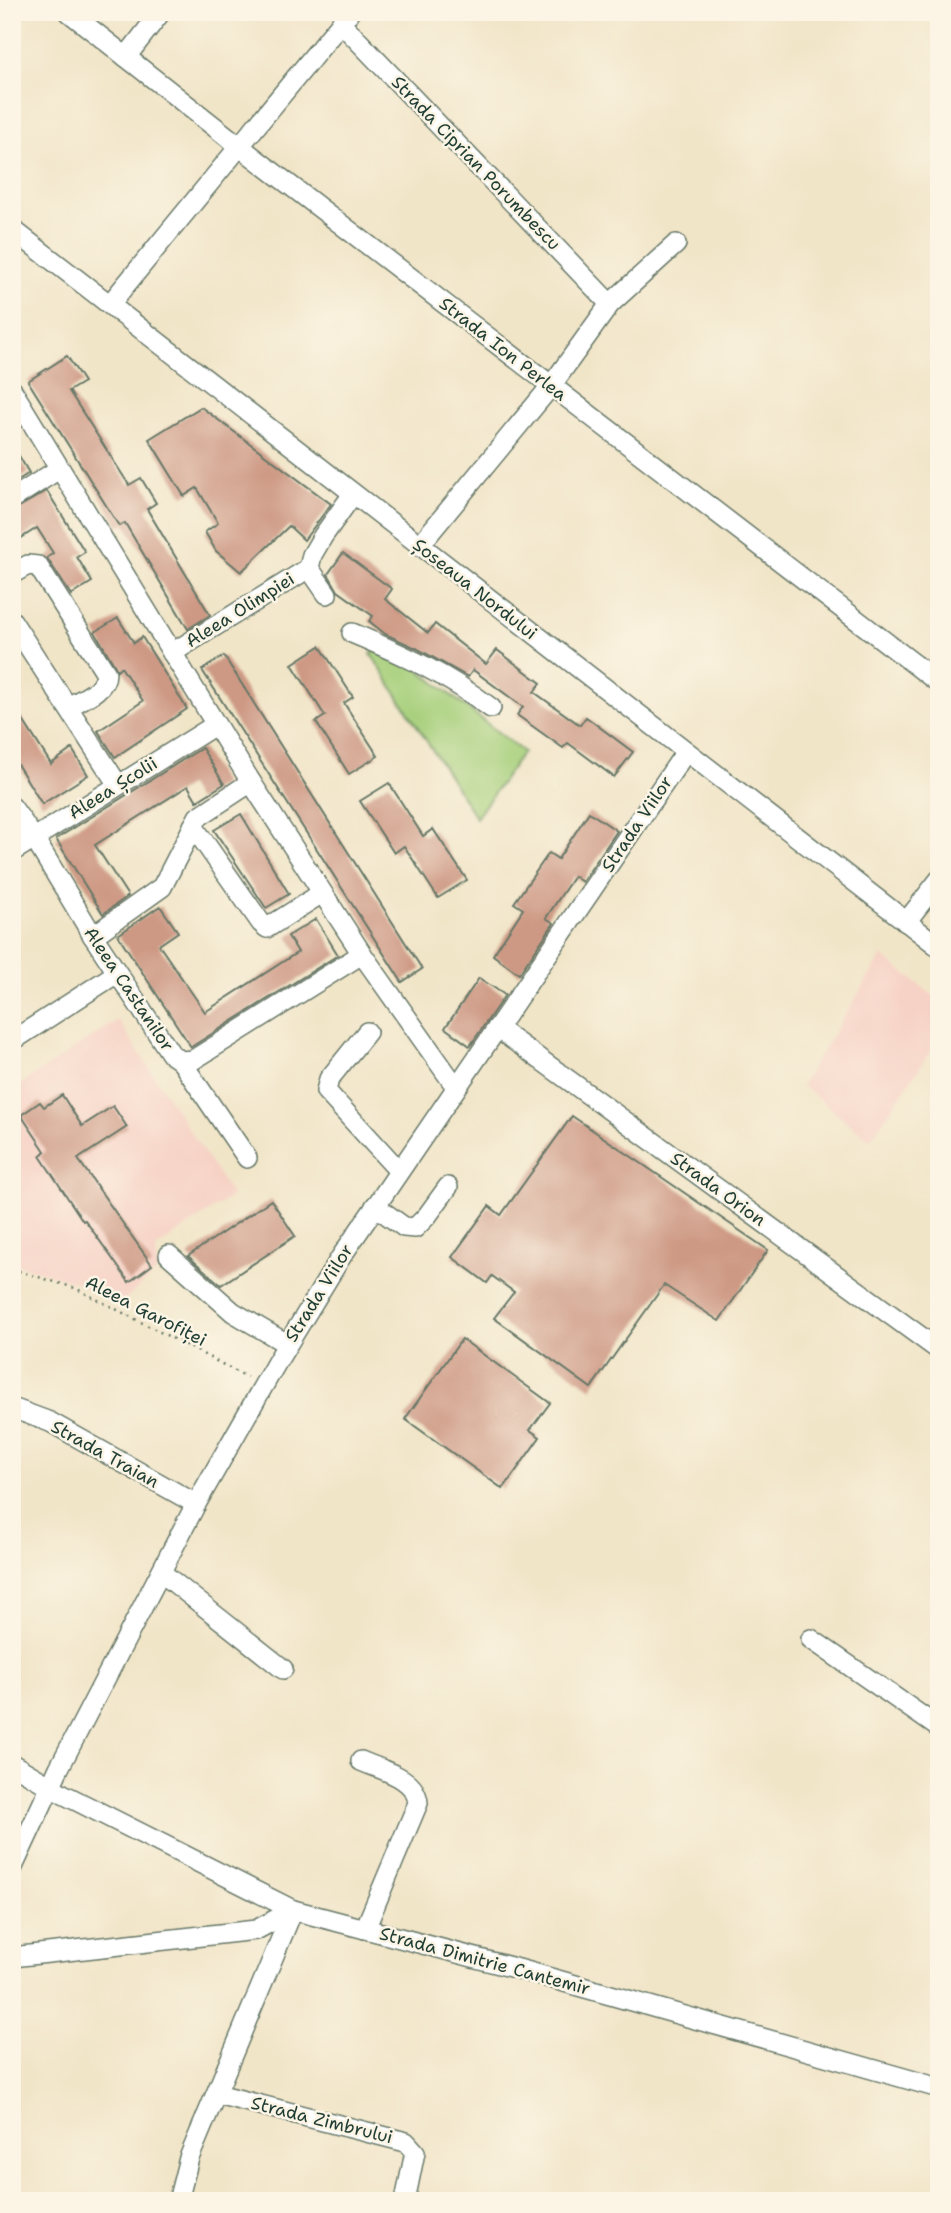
<svg xmlns="http://www.w3.org/2000/svg" width="951" height="2213" font-family="'Shantell Sans',sans-serif">
  <style>
    .built { fill: #f6d1c5 }
    .green { fill: #a6cf7a; stroke: #628657; stroke-width: 2 }
    .building { fill: #cd9984 }
    .lines { fill: none; stroke-linecap: round; stroke-linejoin: round }
    .minor-casing { stroke: #687868; stroke-width: 22 }
    .path { stroke: #687868; stroke-width: 2.5; stroke-dasharray: 2 5; stroke-linecap: butt }
    .minor { stroke: #fff; stroke-width: 19 }
    .labels { text-anchor: middle; dominant-baseline: central; stroke-width: 5; stroke-linejoin: round; paint-order: stroke }
    .street-label { font-size: 18px; fill: #1f3d34; stroke: #fcf5e5 }
  </style>
  <rect width="100%" height="100%" fill="#fcf5e5"/>
  <filter id="ink" filterUnits="userSpaceOnUse"><feTurbulence type="fractalNoise" baseFrequency=".0143" numOctaves="2"/><feDisplacementMap in="SourceGraphic" scale="14" xChannelSelector="R" yChannelSelector="G"/><feConvolveMatrix kernelMatrix="1 2 1 2 8 2 1 2 1" color-interpolation-filters="sRGB"/></filter>
  <filter id="wash" filterUnits="userSpaceOnUse"><feTurbulence type="fractalNoise" baseFrequency=".00686" numOctaves="4" result="noise"/><feDisplacementMap in="SourceGraphic" scale="28" xChannelSelector="R" yChannelSelector="G"/><feGaussianBlur stdDeviation="1.57" result="paint"/><feColorMatrix in="noise" values="0 0 0 0 0 0 0 0 0 0 0 0 0 0 0 0 0 1.4 0 .05"/><feComposite in="paint" operator="in"/></filter>
  <g filter="url(#wash)">
    <rect width="100%" height="100%" fill="#f1e5c8"/>
    <g class="built">
      <path d="M882,956l57,44v39l-69,101 -69,-55z"/>
      <path d="M118,1020l114,176 -76,52 1,23 -39,35 -41,-23 -65,-20v-173z"/>
    </g>
    <path class="green" d="M376,650l33,12 114,90 -47,66 -105,-164z"/>
    <g id="blocks">
      <g class="building">
        <path d="M67,356l17,26 -15,9 60,94 12,-7 15,25 -9,6 63,106 -22,14 -63,-106 -6,3 -91,-145z"/>
        <path d="M201,407l130,97 -27,36 -15,-14 -48,46 -25,-21 -11,-19 13,-9 -21,-35 -13,8 -35,-57z"/>
        <path d="M12,444l17,29 -17,11z"/>
        <path d="M47,491l38,61 -8,5 15,25 -21,13 -24,-37 6,-5 -16,-25 -25,16v-33z"/>
        <path d="M343,553l49,36 -7,10 43,34 7,-9 51,40 11,-14 44,33 -7,9 46,33 6,-8 47,35 -19,25 -46,-34 -5,5 -46,-33 6,-8 -50,-37 -5,7 -52,-29 -31,-14 -16,-13 4,-5 -35,-25 -10,-17z"/>
        <path d="M118,618l16,25 8,-6 45,72 -72,48 -17,-26 45,-30 -22,-34 -4,3 -22,-38z"/>
        <path d="M320,646l33,51 -9,6 34,53 -29,18 -33,-52 9,-6 -33,-52z"/>
        <path d="M224,656l198,313 -20,13 -200,-312z"/>
        <path d="M12,703l39,61 21,-15 16,26 -46,29 -30,-48z"/>
        <path d="M202,748l22,36 -27,17 -9,-15 -93,59 33,51 -25,18 -47,-75z"/>
        <path d="M389,783l34,53 10,-7 34,51 -29,18 -34,-52 -10,7 -34,-52z"/>
        <path d="M589,812l28,19 -35,51 -8,-6 -28,42 8,5 -35,51 -26,-19 30,-46 -9,-6 35,-50 9,6z"/>
        <path d="M241,814l48,80 -23,14 -52,-78z"/>
        <path d="M160,906l18,26 -19,13 46,67 93,-60 -10,-16 28,-17 22,36 -147,92 -73,-112z"/>
        <path d="M479,978l26,17 -35,51 -25,-18z"/>
        <path d="M62,1095l20,31 31,-20 14,21 -49,32 74,106 -23,17 -44,-62 -2,1 -43,-65 5,-5 -24,-36 19,-13 4,5z"/>
        <path d="M572,1116l196,134 -49,71 -55,-36 -73,103 -97,-70 20,-26 -22,-16 -5,7 -35,-26 37,-51 12,9z"/>
        <path d="M271,1200l24,36 -74,49 -33,-29z"/>
        <path d="M462,1339l88,64 -20,27 10,7 -37,52 -98,-70z"/>
      </g>
    </g>
  </g>
  <g filter="url(#ink)">
    <use href="#blocks" fill-opacity="0" stroke="#687868" stroke-width="2"/>
    <g class="lines">
      <defs>
        <g id="minor">
          <path d="M69,12l170,134 700,537"/>
          <path d="M341,23l269,281"/>
          <path d="M126,57l35,-45"/>
          <path d="M12,229l927,718"/>
          <path d="M110,304l239,-291"/>
          <path d="M12,390l239,392 111,172 94,133"/>
          <path d="M12,499l47,-30"/>
          <path d="M419,546l132,-160 59,-82 66,-60"/>
          <path d="M12,574l16,-9 10,1 68,107c0,17 -24,26 -38,34"/>
          <path d="M327,594l-18,-26 3,-13 11,-19 30,-42"/>
          <path d="M12,621l106,164"/>
          <path d="M352,633c50,21 96,42 139,75"/>
          <path d="M172,653l137,-85"/>
          <path d="M12,807l22,31 59,98 78,118 10,7 12,-1 169,-106"/>
          <path d="M193,826l68,97 6,5 55,-35"/>
          <path d="M12,852l203,-127"/>
          <path d="M906,922l33,-42"/>
          <path d="M93,936l69,-49 36,-70 53,-35"/>
          <path d="M497,1028l442,322"/>
          <path d="M367,1032l-38,47 -3,12 73,80"/>
          <path d="M12,1041l105,-68"/>
          <path d="M181,1061l66,97"/>
          <path d="M375,1206l29,21 11,1 12,-12 21,-29"/>
          <path d="M169,1255l64,57 54,32"/>
          <path d="M12,1408l38,14 146,82"/>
          <path d="M162,1573l121,96"/>
          <path d="M811,1639l128,89"/>
          <path d="M361,1761c20,9 55,16 57,42l-53,126"/>
          <path d="M12,1764l51,30 230,116 229,60 417,118"/>
          <path d="M12,1869l47,-101 137,-264 82,-144 63,-103 344,-504"/>
          <path d="M12,1957l244,-27 37,-20"/>
          <path d="M217,2094l189,48 9,10 -10,49"/>
          <path d="M178,2201l11,-43 104,-248"/>
        </g>
      </defs>
      <use href="#minor" class="minor-casing"/>
      <path class="path" d="M12,1269l63,19 172,89"/>
      <use href="#minor" class="minor"/>
    </g>
  </g>
  <g class="labels">
    <g class="street-label">
      <text transform="translate(476 163) rotate(46)">Strada Ciprian Porumbescu</text>
      <text transform="translate(503 349) rotate(38)">Strada Ion Perlea</text>
      <text transform="translate(475 589) rotate(38)">Șoseaua Nordului</text>
      <text transform="translate(240 610) rotate(-32)">Aleea Olimpiei</text>
      <text transform="translate(113 788) rotate(-32)">Aleea Școlii</text>
      <text transform="translate(637 824) rotate(-56)">Strada Viilor</text>
      <text transform="translate(129 989) rotate(56)">Aleea Castanilor</text>
      <text transform="translate(718 1189) rotate(36)">Strada Orion</text>
      <text transform="translate(319 1293) rotate(-58)">Strada Viilor</text>
      <text transform="translate(146 1311) rotate(27)">Aleea Garofiței</text>
      <text transform="translate(105 1454) rotate(29)">Strada Traian</text>
      <text transform="translate(485 1961) rotate(15)">Strada Dimitrie Cantemir</text>
      <text transform="translate(322 2120) rotate(14)">Strada Zimbrului</text>
    </g>
  </g>
  <rect width="951" height="2213" fill="none" stroke="#fcf5e5" stroke-width="42"/>
</svg>
